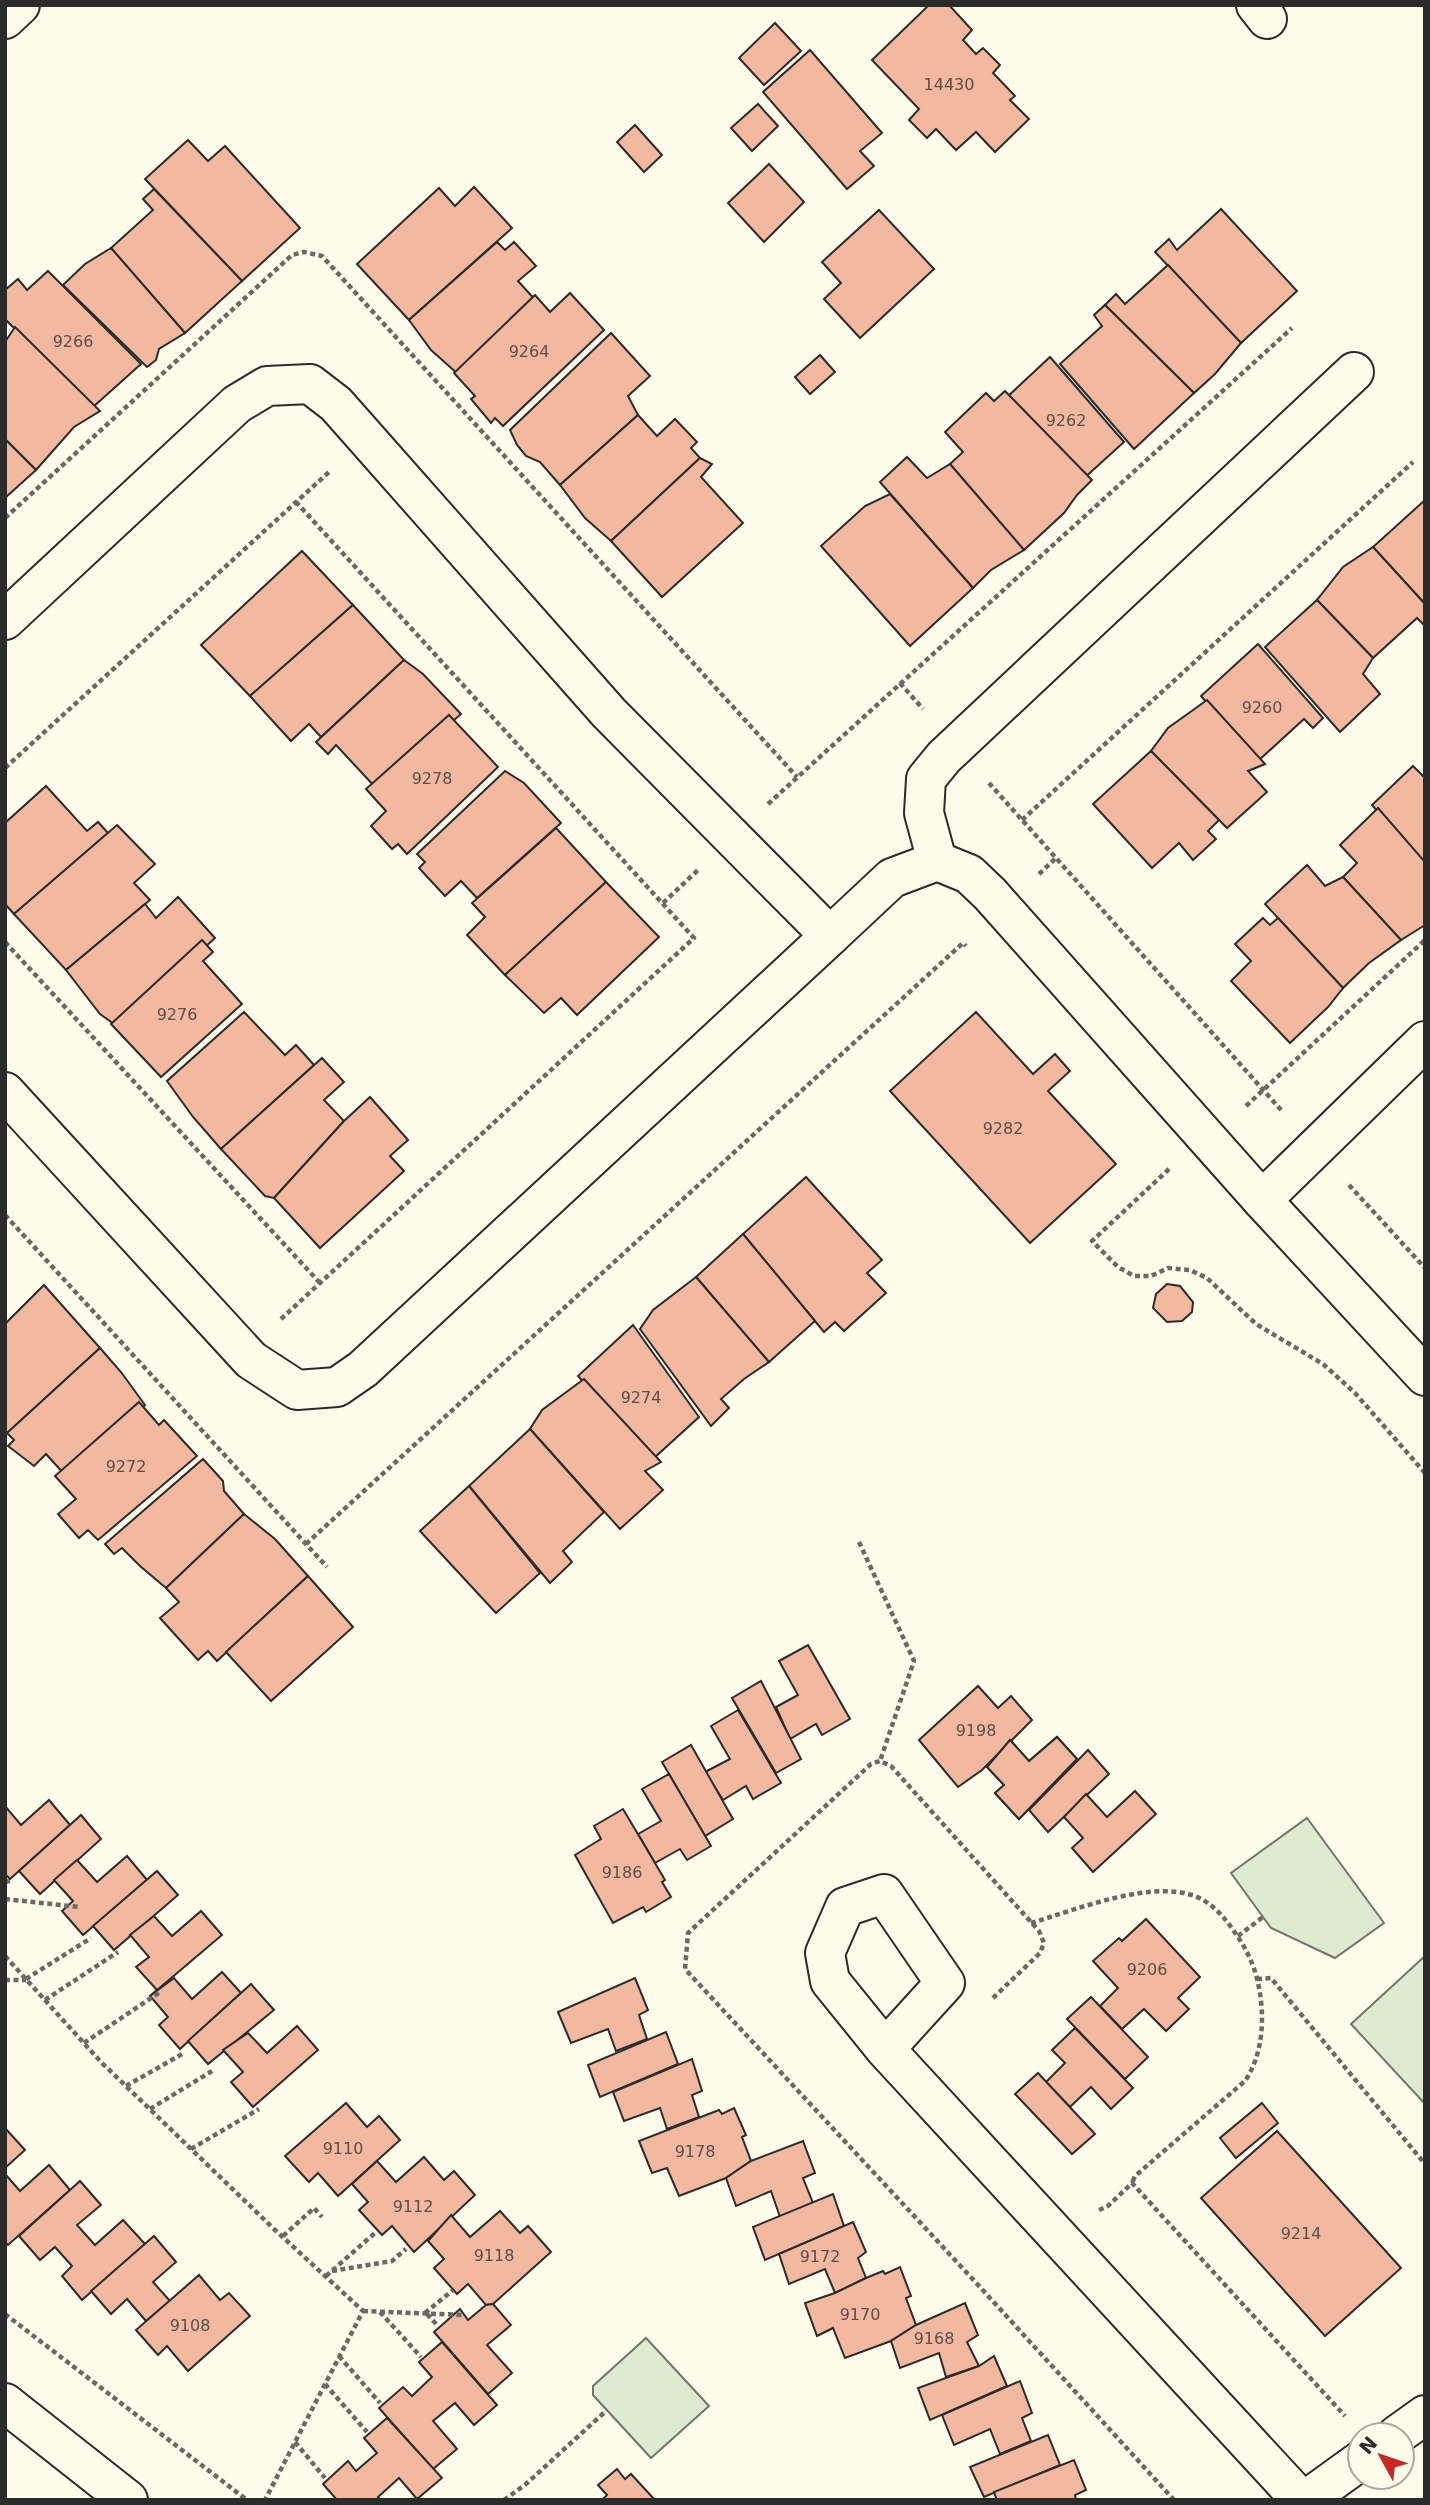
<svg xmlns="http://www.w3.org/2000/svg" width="1430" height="2505" font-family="'DejaVu Sans',sans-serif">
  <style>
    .green { fill: #deebd1; stroke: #74746e; stroke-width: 2 }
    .building { fill: #f2b8a0; stroke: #2b2b2b; stroke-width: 2 }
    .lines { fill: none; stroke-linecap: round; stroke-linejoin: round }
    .street-casing { stroke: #2b2b2b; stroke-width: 42 }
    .path { stroke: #6a6964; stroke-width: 4.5; stroke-dasharray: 5 3.5; stroke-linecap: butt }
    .street { stroke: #fdfbea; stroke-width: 38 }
    .labels { text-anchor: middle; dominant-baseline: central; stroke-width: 5; stroke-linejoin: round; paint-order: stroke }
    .number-label { font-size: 16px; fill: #5d4e48 }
  </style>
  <rect width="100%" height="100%" fill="#fdfbea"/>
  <g class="green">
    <path d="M1307,1818l77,105 -49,35 -64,-30 -40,-55z"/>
    <path d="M1425,1956v148l-74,-80z"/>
    <path d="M646,2338l63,68 -58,52 -58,-63v-9z"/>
  </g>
  <g class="building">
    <path d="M929,5h20l23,25 -9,10 13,14 7,-6 17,17 -7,8 22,23 -5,4 19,19 -34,33 -19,-20 -20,18 -20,-21 -9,9 -18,-18 10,-11 -47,-49z"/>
    <path d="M775,23l26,28 -37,34 -25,-27z"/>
    <path d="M810,50l72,83 -22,18 14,15 -27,23 -84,-97z"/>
    <path d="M758,104l20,22 -26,25 -21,-23z"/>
    <path d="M635,125l27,30 -18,17 -27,-30z"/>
    <path d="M188,140l20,21 17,-15 75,82 -58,53 -97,-102z"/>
    <path d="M769,164l35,38 -40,40 -36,-39z"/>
    <path d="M474,187l38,41 -103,92 -52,-56 82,-76 16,18z"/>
    <path d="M154,189l88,92 -57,52 -74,-85 42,-38 -10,-11z"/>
    <path d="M1221,209l76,82 -56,52 -86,-91 14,-13 8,11z"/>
    <path d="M879,210l55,59 -74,69 -36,-39 17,-16 -19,-21z"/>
    <path d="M497,242l8,8 9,-8 22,24 -18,15 20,22 -78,73 -29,-26 -22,-30z"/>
    <path d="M111,248l74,85 -26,16 -3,11 -9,7 -84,-82 22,-21z"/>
    <path d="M1168,265l73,78 -26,31 -21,19 -89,-88 11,-11 9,10z"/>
    <path d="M48,271l93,93 -48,43 -88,-88v-29l13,-11 9,11z"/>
    <path d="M570,293l34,37 -101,96 -8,-8 -4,5 -20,-24 4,-3 -21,-23 81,-78 15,17z"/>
    <path d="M1105,305l89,88 -60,56 -74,-85 42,-38 -8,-11z"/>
    <path d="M15,327l85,84 -26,16 -38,43 -31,-31v-97z"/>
    <path d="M611,333l39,43 -22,20 10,19 -78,70 -20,-23 -14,-6 -9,-11 -7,-15z"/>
    <path d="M820,355l15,17 -25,22 -15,-17z"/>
    <path d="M1050,357l74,85 -42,38 -75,-83z"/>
    <path d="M1005,391l87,89 -15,15 -13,18 -40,37 -74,-86 13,-12 -18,-20 41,-39 8,8z"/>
    <path d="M638,415l19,21 18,-17 22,23 -6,6 9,10 -89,83 -26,-23 -25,-33z"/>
    <path d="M5,439l31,31 -31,28z"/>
    <path d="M907,457l20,21 23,-14 74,86 -33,20 -18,18 -93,-106z"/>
    <path d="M700,458l12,6 -11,13 42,46 -81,74 -51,-56z"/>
    <path d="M890,494l83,94 -63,58 -89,-100 44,-40z"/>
    <path d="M1425,500v104l-52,-57z"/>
    <path d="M1373,547l52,57v22l-8,-8 -44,40 -56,-58 26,-33z"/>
    <path d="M302,551l51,54 -103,91 -49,-51z"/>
    <path d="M1317,600l56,58 -10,16 17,20 -40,38 -75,-85z"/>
    <path d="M353,605l51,55 -83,77 -12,-13 -18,17 -41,-45z"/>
    <path d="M1258,644l65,74 -10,10 -9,-9 -46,42 -57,-65z"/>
    <path d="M404,660l19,14 38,40 -85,74 -40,-43 -8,9 -12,-12z"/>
    <path d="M1207,700l58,64 -17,7 19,21 -40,36 -76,-77 17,-23z"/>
    <path d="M449,715l49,52 -91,87 -9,-10 -6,5 -21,-23 15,-15 -20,-22z"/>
    <path d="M1151,751l68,69 -11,11 8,8 -23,21 -14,-17 -27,25 -59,-64z"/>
    <path d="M1413,766l12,12v88l-53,-61z"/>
    <path d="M505,771l19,12 37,40 -84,75 -16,-17 -16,15 -26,-28 6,-6 -8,-8z"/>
    <path d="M46,786l41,45 11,-9 10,11 -94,81 -9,-10v-81z"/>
    <path d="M1378,808l47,54v63l-24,15 -58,-63 14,-14 -17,-18z"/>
    <path d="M117,825l38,39 -21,19 16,17 -84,70 -52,-56z"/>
    <path d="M556,828l50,54 -101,93 -38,-40 18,-18 -13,-14z"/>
    <path d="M1307,865l18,21 18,-9 58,63 -32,23 -26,25 -78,-84z"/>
    <path d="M606,882l53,55 -82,78 -16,-17 -17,15 -39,-38z"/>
    <path d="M178,897l37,41 -97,89 -18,-13 -34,-44 79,-66 11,14z"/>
    <path d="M1263,918l7,7 8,-7 65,70 -15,19 -38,36 -59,-62 20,-20 -16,-17z"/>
    <path d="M202,940l11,12 -10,9 39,43 -81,73 -50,-53z"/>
    <path d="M244,1012l41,43 11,-10 18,20 -93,84 -28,-32 -26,-36z"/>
    <path d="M976,1012l57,62 22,-20 15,17 -22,20 68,73 -86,79 -140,-152z"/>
    <path d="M322,1058l22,24 -20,18 20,21 -70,77 -9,-2 -44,-47z"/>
    <path d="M370,1097l38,43 -18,16 14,15 -84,77 -46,-50 70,-77z"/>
    <path d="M806,1177l76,83 -15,13 19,20 -42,38 -9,-9 -11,10 -81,-98z"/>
    <path d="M743,1234l72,87 -46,41 -73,-85z"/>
    <path d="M696,1277l73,85 -25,17 -23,20 8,9 -18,18 -71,-97 13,-19z"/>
    <path d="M1167,1284l13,2 13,16 -1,10 -10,9 -15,1 -14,-14 3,-14z"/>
    <path d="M44,1285l56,63 -95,87v-111z"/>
    <path d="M633,1325l66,92 -45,41 -76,-82z"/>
    <path d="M100,1348l21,24 24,33 -79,71 -20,-22 -12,12 -26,-20 6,-6 -7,-7z"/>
    <path d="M584,1379l77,83 -16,9 18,19 -43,39 -90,-100 12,-19z"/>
    <path d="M139,1402l20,23 5,-5 33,36 -99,84 -10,-10 -9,8 -21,-24 18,-15 -21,-23z"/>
    <path d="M530,1429l74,83 -41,39 9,11 -22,21 -81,-97z"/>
    <path d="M203,1459l20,22 1,10 20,23 -78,74 -26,-22 -18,-18 -8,6 -9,-10z"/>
    <path d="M469,1486l71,87 -44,40 -76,-82z"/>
    <path d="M244,1514l31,25 33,37 -91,85 -9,-10 -10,9 -38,-42 19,-16 -13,-14z"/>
    <path d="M308,1576l45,51 -82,74 -45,-49z"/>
    <path d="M808,1645l42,74 -28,16 -6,-11 -26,15 -14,-32 22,-12 -19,-34z"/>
    <path d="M761,1681l40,78 -25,14 -44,-75z"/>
    <path d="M978,1686l20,22 13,-12 21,24 -50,50 -24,17 -39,-47z"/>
    <path d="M738,1710l43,73 -28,16 -7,-13 -23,14 -18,-28 25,-13 -19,-33z"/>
    <path d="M1057,1737l20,22 -58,60 -24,-26 9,-8 -17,-18 23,-27 19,21z"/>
    <path d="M1057,1737l20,22 -58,60 -24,-26 9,-8 -17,-18 23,-27 19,21z"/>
    <path d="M691,1745l42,74 -28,17 -43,-74z"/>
    <path d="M1088,1750l21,24 -61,58 -19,-22z"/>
    <path d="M669,1774l42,72 -24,14 -7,-11 -25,14 -17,-29 23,-13 -19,-32z"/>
    <path d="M1135,1791l21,23 -63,58 -21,-24 11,-10 -19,-21 22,-23 21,23z"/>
    <path d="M49,1800l21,25 -60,54 -5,-5v-68l16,19z"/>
    <path d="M623,1809l42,71 -3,2 9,15 -25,15 -3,-5 -30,16 -38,-68 26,-16 -7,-13z"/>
    <path d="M81,1815l20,24 -61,55 -21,-23z"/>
    <path d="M127,1856l20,24 -64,55 -21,-24 11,-10 -19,-21 23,-20 20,22z"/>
    <path d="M157,1871l21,24 -64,55 -21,-24z"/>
    <path d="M201,1911l21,24 -72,61 7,-6 -21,-23 13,-10 -19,-22 24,-19 18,20z"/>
    <path d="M1146,1919l54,58 -22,21 11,11 -23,22 -22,-22 -22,20 -22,-23 18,-18 -25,-27 26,-23 3,3z"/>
    <path d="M222,1972l19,21 -61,56 -21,-24 9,-8 -18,-21 24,-18 18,21z"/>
    <path d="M635,1978l13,32 -9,5 8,24 -31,12 -8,-22 -37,14 -13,-31z"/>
    <path d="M251,1984l23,26 -66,54 -20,-23z"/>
    <path d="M1091,1997l57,60 -23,22 -58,-60z"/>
    <path d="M297,2026l21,24 -65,57 -22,-25 12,-10 -20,-22 25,-17 19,20z"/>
    <path d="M1075,2028l58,60 -22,21 -20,-22 -21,20 -24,-25 19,-19 -13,-13z"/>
    <path d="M666,2032l12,32 -78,33 -12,-32z"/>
    <path d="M692,2059l10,32 -10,4 7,22 -32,12 -7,-21 -36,13 -11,-29z"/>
    <path d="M1038,2073l57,61 -23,20 -57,-60z"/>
    <path d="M346,2103l21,24 12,-11 21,24 -62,56 -20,-23 -9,9 -24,-26z"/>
    <path d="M1262,2103l16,20 -42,35 -16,-20z"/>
    <path d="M734,2108l12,27 -4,2 9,24 -25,17 -47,18 -12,-28 -15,5 -13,-32 80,-31 3,4z"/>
    <path d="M5,2128l20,22 -20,18z"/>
    <path d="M1277,2131l124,137 -76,68 -124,-138z"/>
    <path d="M803,2141l12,32 -12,5 10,25 -33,14 -9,-26 -35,15 -10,-28 25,-17z"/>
    <path d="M424,2157l20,23 10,-9 21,24 -61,57 -22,-26 -10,9 -23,-25 9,-8 -16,-18 25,-23 19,21z"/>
    <path d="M49,2165l21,25 -62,55 -3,-3v-68l15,17z"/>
    <path d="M80,2181l21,24 -24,20 18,20 28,-25 22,24 -63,56 -20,-24 10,-10 -17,-19 -15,13 -21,-24z"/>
    <path d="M833,2194l11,32 -79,34 -12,-33z"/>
    <path d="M500,2211l20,22 8,-7 23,26 -58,52 -7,1 -18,-21 -11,10 -23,-26 10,-9 -16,-18 23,-26 19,22z"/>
    <path d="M853,2222l13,30 -8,6 8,20 -31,15 -10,-24 -36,15 -10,-30z"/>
    <path d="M154,2236l22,26 -23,20 17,19 -24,20 -19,-22 -16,15 -20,-23z"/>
    <path d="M900,2267l11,29 -5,2 10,27 -25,16 -46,17 -12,-30 -16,8 -12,-33 30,-10 31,-15 17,-7 2,3z"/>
    <path d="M199,2275l21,25 9,-7 21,23 -62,55 -21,-25 -9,9 -22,-25z"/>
    <path d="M965,2303l13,32 -11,7 12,24 -33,11 -7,-24 -39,15 -9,-27 25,-16z"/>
    <path d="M493,2304l18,21 -24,20 25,28 -24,21 -54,-62 26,-23 8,11 18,-15z"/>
    <path d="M442,2342l55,63 -23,20 -19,-22 -22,18 24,28 -24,20 -54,-61 24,-21 9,9 20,-19 -13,-15z"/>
    <path d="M994,2356l13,30 -77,34 -12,-32 61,-22z"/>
    <path d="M1020,2381l12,32 -10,5 9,23 -31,13 -10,-25 -36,16 -12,-30z"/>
    <path d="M387,2418l55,60 -25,21 -18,-21 -21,19 3,3h-44l-14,-16 25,-23 8,10 21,-18 -13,-15z"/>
    <path d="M1048,2435l12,30 -76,32 -14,-30z"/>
    <path d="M1074,2460l12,30 -11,5 1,5h-79l-3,-8z"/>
    <path d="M617,2469l8,10 6,-5 24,26h-53l5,-5 -9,-10z"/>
  </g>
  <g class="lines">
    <defs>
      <g id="street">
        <path d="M1256,5l11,14"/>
        <path d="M5,19l15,-14"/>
        <path d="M5,620l232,-216 30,-18 43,-2 26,20 273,309 221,223 -467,433 -26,18 -40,3 -46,-30 -246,-268"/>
        <path d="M937,861l-13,-48 2,-34 18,-22 410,-385"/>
        <path d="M830,936l62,-58 45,-17 32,13 21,20 272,306 163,176"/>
        <path d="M1262,1200l163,-159"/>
        <path d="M885,2049l60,-66 -61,-89 -39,13 -20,46 5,28 55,68 416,451"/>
        <path d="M5,2403l123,97"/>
        <path d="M1397,2435l28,-20"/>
        <path d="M1306,2500l54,-39"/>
      </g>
    </defs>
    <use href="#street" class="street-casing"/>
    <g class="path">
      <path d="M5,518l287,-263 12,-3 18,4 475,521"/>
      <path d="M900,683l23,26"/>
      <path d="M5,768l324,-296"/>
      <path d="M989,783l293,328"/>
      <path d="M768,804l524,-476"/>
      <path d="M1022,820l391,-358"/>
      <path d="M1039,874l17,-16"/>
      <path d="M663,903l35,-33"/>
      <path d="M5,942l315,341"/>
      <path d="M1246,1106l179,-166"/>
      <path d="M1169,1169l-77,72 26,26 16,9h17l17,-8 22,2 17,8 49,46 67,40 32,29 70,80"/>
      <path d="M1349,1185l76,83"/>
      <path d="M5,1215l322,352"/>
      <path d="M281,1319l413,-381 -398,-436"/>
      <path d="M859,1542l55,119 -34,100"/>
      <path d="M306,1544l657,-601 3,3"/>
      <path d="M5,1882l8,-2"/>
      <path d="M5,1899l74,8"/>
      <path d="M1031,1923c45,-13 129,-48 172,-23 13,8 22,18 30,30 12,16 21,34 25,53 7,31 6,70 -13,98l-110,95 -3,7"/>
      <path d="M1238,1936l25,-19"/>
      <path d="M5,1956l96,106 173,167 89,82 -98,189"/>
      <path d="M26,1979l65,-41"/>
      <path d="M1257,1979l14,-1 154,186"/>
      <path d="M5,1980h21"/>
      <path d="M993,1998l47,-45 4,-10 -5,-12 -148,-165 -11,-5 -9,3 -183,169 -3,36 295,318 194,213"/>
      <path d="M45,2000l73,-48"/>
      <path d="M84,2043l76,-51"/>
      <path d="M126,2086l58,-33"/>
      <path d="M150,2109l62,-38"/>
      <path d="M191,2149l68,-40"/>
      <path d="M1099,2210l9,-4 24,-23 213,233"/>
      <path d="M283,2236l31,-28 8,9"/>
      <path d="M332,2271l60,-10 14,-12"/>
      <path d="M326,2276l50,-44"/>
      <path d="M363,2311l101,4"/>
      <path d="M380,2312l41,45"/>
      <path d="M425,2313l28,-23"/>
      <path d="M5,2314l242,186"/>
      <path d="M427,2314l11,12"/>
      <path d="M339,2356l41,47"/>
      <path d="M325,2384l42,48"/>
      <path d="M295,2442l30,36"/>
      <path d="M504,2500l22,-16 81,-74"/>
    </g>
    <use href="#street" class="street"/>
  </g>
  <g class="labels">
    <g class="number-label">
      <text x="949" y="84">14430</text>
      <text x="73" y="341">9266</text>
      <text x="529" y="351">9264</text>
      <text x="1066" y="420">9262</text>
      <text x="1262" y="707">9260</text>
      <text x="432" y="778">9278</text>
      <text x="177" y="1014">9276</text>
      <text x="1003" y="1128">9282</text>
      <text x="641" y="1397">9274</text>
      <text x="126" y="1466">9272</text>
      <text x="976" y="1730">9198</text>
      <text x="622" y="1872">9186</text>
      <text x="1147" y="1969">9206</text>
      <text x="343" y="2148">9110</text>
      <text x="695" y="2151">9178</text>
      <text x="413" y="2206">9112</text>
      <text x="1301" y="2233">9214</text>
      <text x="494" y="2255">9118</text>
      <text x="820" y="2256">9172</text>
      <text x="860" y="2314">9170</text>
      <text x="190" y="2325">9108</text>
      <text x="934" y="2338">9168</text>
    </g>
  </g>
  <rect width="1430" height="2505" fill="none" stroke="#2b2b2b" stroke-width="14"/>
  <g transform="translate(1381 2456) rotate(310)"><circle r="33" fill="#fdfbea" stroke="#a9a89e" stroke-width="2"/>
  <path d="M0-5L12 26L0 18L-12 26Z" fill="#c62828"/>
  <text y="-10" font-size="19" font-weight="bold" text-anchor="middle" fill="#2b2b2b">N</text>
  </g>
</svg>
